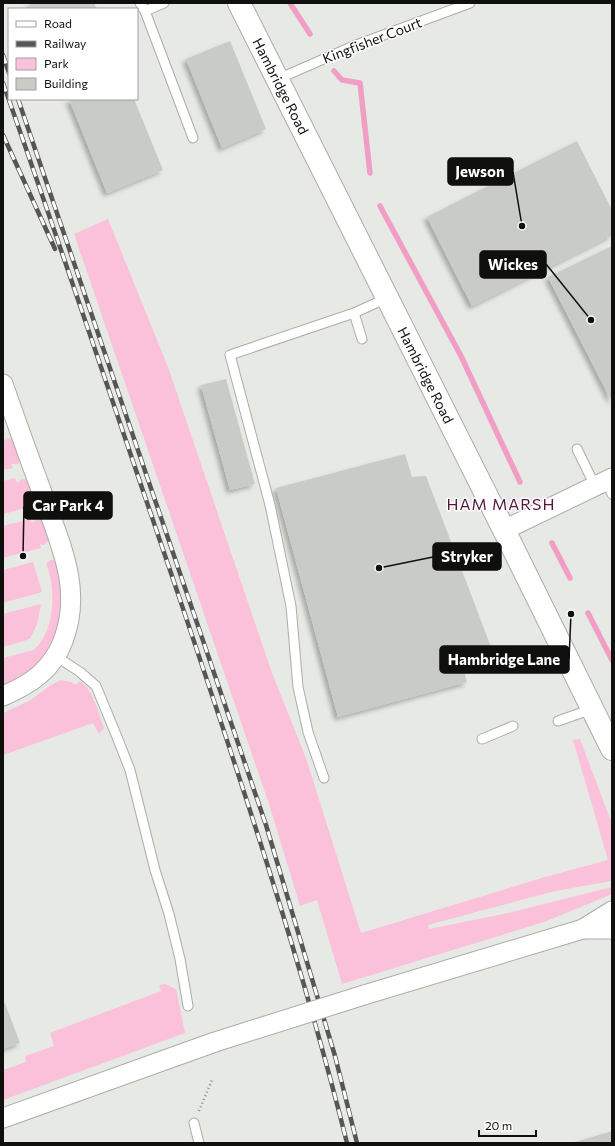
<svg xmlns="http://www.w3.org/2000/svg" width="615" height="1146" font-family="Commissioner,sans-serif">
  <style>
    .green { fill: #fbc1db }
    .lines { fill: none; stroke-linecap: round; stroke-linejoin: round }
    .stream { stroke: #f19ec6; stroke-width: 5.5 }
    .building { fill: #c9ccc6; filter: url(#shadow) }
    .service-casing { stroke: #aaada8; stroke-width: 11 }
    .minor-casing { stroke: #aaada8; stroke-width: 21 }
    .secondary-casing { stroke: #aaada8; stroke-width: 24 }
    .path { stroke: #8d8e8b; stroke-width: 2.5; stroke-dasharray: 1 3; stroke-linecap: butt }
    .service { stroke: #fff; stroke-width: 9 }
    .minor { stroke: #fff; stroke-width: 19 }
    .secondary { stroke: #fff; stroke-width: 22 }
    .rail-casing { stroke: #565755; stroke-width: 4.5 }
    .rail { stroke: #fff; stroke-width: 3; stroke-dasharray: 9; stroke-linecap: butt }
    .minor-bridge-casing { stroke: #aaada8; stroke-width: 21; stroke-linecap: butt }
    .minor-bridge { stroke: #fff; stroke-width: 19 }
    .labels { text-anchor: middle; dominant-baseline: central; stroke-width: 3; stroke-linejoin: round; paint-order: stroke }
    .street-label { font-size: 14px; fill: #0f0f0e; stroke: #fff }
    .quarter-label { font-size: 16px; letter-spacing: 1px; fill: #56183b; stroke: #fff }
    .leader { fill: none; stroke: #0f0f0e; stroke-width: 1.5 }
    .callout-dot { fill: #0f0f0e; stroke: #fff; stroke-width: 1.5 }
    .callout { fill: #0f0f0e; stroke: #0f0f0e; stroke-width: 1.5 }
    .callout-label { font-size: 15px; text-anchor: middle; font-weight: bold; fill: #fff }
  </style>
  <defs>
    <filter id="shadow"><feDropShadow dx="-3.5" dy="3.5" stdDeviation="2" flood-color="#0004"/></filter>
  </defs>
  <rect width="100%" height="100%" fill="#e7e9e4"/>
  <g class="green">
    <path d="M108,219l60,148 104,306 34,85 55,175 184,-56 63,-17 -35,-120 7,-1 32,85v57l-57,10 -127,34 1,4 79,-16 104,-26v6l-2,2 -66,27 -202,62 -25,-84 -17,6 -31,-102 -195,-570z"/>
    <path d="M11,438l2,1 8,21 -3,4h-7l2,4 -10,2v-29z"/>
    <path d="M15,478l2,5 5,-4h5l8,22 -4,3h-6l1,4 -23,6v-33z"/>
    <path d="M30,519l2,4 6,-4 4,2 7,19 -5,5 -4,-1 1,4 -38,10v-32z"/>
    <path d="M51,560h3l4,5 5,17 -1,38 -13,30 -18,22 -28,17v-31l31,-8c22,-20 22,-62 12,-87z"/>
    <path d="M33,562l9,30 -39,11v-33z"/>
    <path d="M41,604l-4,20 -7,15 -27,8v-33z"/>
    <path d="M61,680l10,2 5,3 4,-4c14,10 18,32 24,47l-5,6 -6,-11 -90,32v-42l26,-12 22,-16z"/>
    <path d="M165,984l11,5 9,44 -182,67v-30l23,-8 -1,-6 29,-10 -4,-13 111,-42 -2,-6z"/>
  </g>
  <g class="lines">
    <g class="stream">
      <path d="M290,3l20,31"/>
      <path d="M334,71l8,9 18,3 10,90"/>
      <path d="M380,206l81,150 59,126"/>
      <path d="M552,543l18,35"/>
      <path d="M588,613l24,47"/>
    </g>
  </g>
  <g class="building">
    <path d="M29,3h65l3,6h-65z"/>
    <path d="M230,41l36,88 -44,19 -36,-89z"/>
    <path d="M69,99h65l29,71 -56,23z"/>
    <path d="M577,141l35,69v25l-140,71 -45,-89z"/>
    <path d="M612,246v156l-64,-125z"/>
    <path d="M226,379l29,105 -25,6 -29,-105z"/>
    <path d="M405,454l7,23 14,-1 65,171 -31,9 7,26 -129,35 -62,-229z"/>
    <path d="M5,1003l15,40 -17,6v-45z"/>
    <path d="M612,1131v12h-40z"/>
  </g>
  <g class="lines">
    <defs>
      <g id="service">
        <path d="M140,3l5,8 48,127"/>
        <path d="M145,11l19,-8"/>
        <path d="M278,79l73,-32 119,-44"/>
        <path d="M362,339l-8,-26 33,-15"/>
        <path d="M577,449l18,37"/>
        <path d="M606,481l6,13"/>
        <path d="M57,657l23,15 16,14 21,51 13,33 25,100 14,44 11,45 8,47"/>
        <path d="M558,721l34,-12"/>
        <path d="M482,739l31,-13"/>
        <path d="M324,778l-16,-46 -10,-45 -7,-81 -21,-101 -40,-150 124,-42"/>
        <path d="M194,1123l5,20"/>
      </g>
      <g id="minor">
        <path d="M3,384c13,37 26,74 40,111 17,49 40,94 20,146 -11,29 -32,43 -60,55"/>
        <path d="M504,530l108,-52"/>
        <path d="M583,929l29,-18"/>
        <path d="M364,995l219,-66h29"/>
        <path d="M3,1118l212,-76"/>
      </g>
      <path id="secondary" d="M239,3l265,527 108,219"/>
    </defs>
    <use href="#service" class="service-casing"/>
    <use href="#minor" class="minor-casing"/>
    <use href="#secondary" class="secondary-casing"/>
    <path class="path" d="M199,1111l13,-31"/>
    <use href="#service" class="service"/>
    <use href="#minor" class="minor"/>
    <use href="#secondary" class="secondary"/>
    <defs>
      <g id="rail">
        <path d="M3,55l6,18"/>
        <path d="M3,83c58,164 113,329 169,493 63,187 127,375 175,567"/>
        <path d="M18,99l248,726 69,231 22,87"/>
        <path d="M3,135l52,114"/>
      </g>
    </defs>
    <use href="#rail" class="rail-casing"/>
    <use href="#rail" class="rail"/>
    <defs>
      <path id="minor-bridge" d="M215,1042l149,-47"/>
    </defs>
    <use href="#minor-bridge" class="minor-bridge-casing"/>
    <use href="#minor-bridge" class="minor-bridge"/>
  </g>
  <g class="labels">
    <g class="street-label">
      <text transform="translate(372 40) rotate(-21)">Kingfisher Court</text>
      <text transform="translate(281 86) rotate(63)">Hambridge Road</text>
      <text transform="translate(426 375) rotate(63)">Hambridge Road</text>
    </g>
    <g class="quarter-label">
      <text x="501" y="503">HAM MARSH</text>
    </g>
  </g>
  <path class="leader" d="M522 226L513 172M591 320L546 264M23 556L24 506M379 568L433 557M571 614L569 659"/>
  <g class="callout-dot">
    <circle cx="522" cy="226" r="4"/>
    <circle cx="591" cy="320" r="4"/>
    <circle cx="23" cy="556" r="4"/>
    <circle cx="379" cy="568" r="4"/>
    <circle cx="571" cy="614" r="4"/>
  </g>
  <g class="callout">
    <rect x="448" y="158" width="65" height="27" rx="4"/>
    <rect x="480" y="251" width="66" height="27" rx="4"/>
    <rect x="24" y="492" width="88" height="27" rx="4"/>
    <rect x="433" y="543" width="68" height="27" rx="4"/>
    <rect x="440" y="646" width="129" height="27" rx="4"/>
  </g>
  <g class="callout-label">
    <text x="480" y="177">Jewson</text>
    <text x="513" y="270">Wickes</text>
    <text x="68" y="511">Car Park 4</text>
    <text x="467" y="562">Stryker</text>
    <text x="504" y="665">Hambridge Lane</text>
  </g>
  <rect width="615" height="1146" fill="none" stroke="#0f0f0e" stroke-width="8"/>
  <rect x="8" y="8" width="130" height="92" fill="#ffffff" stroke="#9f9f9f"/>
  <rect x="16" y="21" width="20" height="6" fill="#ffffff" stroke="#9f9f9f"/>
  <text x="44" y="28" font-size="12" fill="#0f0f0e">Road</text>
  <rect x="16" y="41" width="20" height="6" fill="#565755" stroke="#9f9f9f"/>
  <text x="44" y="48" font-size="12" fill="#0f0f0e">Railway</text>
  <rect x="16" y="58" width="20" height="12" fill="#fbc1db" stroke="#9f9f9f"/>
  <text x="44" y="68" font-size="12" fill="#0f0f0e">Park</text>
  <rect x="16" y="78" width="20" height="12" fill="#c9ccc6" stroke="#9f9f9f"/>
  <text x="44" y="88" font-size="12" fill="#0f0f0e">Building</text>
  <path d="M479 1130v6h57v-6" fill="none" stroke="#0f0f0e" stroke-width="2"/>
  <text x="485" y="1130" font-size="12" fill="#0f0f0e" stroke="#ffffff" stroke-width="3" paint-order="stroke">20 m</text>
</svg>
